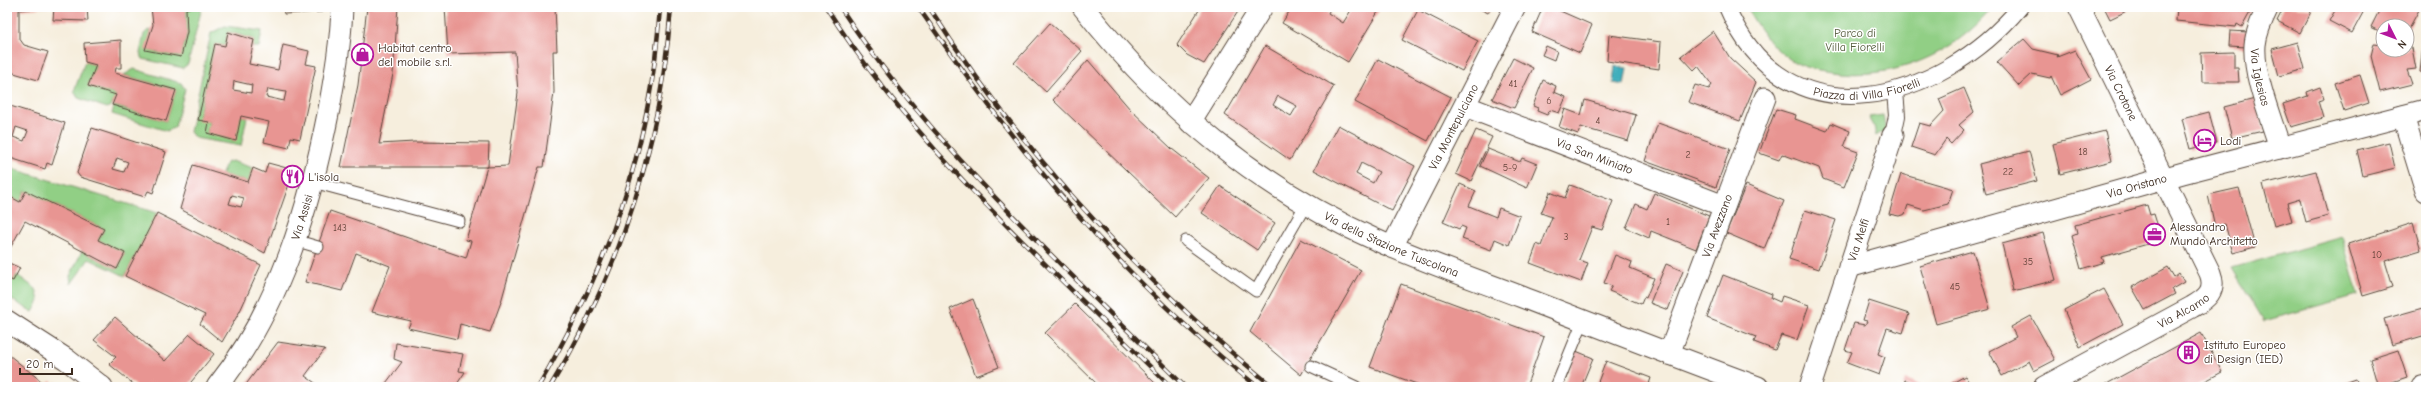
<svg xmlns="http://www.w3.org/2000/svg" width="2433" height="394" font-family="'Comic Neue',sans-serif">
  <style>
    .green { fill: #91cf85; stroke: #667c52 }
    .water { fill: #3faebc; stroke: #3d6c6d }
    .building { fill: #e89592; fill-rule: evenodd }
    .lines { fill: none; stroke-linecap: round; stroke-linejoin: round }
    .service-casing { stroke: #57473b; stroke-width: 13 }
    .pedestrian-casing { stroke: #57473b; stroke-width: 18 }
    .minor-casing { stroke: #57473b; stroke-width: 23 }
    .service { stroke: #fff; stroke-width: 11 }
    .pedestrian { stroke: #fff; stroke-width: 16 }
    .minor { stroke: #fff; stroke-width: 21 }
    .rail-casing { stroke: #3b2a1e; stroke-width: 4.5 }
    .rail { stroke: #fff; stroke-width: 3; stroke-dasharray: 9; stroke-linecap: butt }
    .labels { text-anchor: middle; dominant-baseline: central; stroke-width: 3; stroke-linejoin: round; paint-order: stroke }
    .number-label { font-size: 10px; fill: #66453b }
    .park-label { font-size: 12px; fill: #555c3d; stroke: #fff }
    .poi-label { font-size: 12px; fill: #3b2a1e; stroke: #fff; text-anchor: start }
    .street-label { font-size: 12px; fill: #3b2a1e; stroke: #fff }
  </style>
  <rect width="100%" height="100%" fill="#fff"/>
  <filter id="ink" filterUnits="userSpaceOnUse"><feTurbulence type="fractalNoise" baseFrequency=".025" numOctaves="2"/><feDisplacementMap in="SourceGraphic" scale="8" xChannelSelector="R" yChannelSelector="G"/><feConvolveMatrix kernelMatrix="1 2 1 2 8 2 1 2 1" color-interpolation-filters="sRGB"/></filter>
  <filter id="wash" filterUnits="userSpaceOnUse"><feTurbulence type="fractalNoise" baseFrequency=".012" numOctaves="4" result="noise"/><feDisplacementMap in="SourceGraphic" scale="16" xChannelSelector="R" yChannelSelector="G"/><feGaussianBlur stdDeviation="0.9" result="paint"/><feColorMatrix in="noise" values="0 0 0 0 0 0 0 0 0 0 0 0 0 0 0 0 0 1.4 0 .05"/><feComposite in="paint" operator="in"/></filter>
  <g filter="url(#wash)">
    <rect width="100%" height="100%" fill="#f6eedd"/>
    <g class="green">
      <path d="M202,7l-14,57 -5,4 -40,-9 -3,-6 4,-19 4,-4 3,1 -5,19 34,7 7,-22 -1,-26z"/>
      <path d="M1746,7h247c-39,48 -100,74 -162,65 -14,-2 -31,-5 -43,-14 -19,-13 -30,-31 -42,-51z"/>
      <path d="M225,26l37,5 -3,16h-7l2,-8 -26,-7 -3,14 -10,-2 -17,75 11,3 -2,11 28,8 6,-25 6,1 -6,29 -46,-8 -5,-6 21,-99z"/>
      <path d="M85,62l11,3 -8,21 28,9 -4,10 -5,3 -29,-10 -4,-7z"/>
      <path d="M134,69l47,14 4,6 -10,38 -8,4 -55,-17 2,-8 52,15 10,-31 -52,-15z"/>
      <path d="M1883,115l3,18 -4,-1 -6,4 -2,-10 -5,-9z"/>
      <path d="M232,161l21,7 -5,14 -26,-8 4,-11z"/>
      <path d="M7,167l150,46 -32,63 -36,-17 -18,25 -1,-8 12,-25 35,18 8,-16 -27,-13 6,-11 -78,-38 -6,11 -13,-7z"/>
      <path d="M2342,237l16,58 -94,26 -32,-53z"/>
      <path d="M17,275l19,14 3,12 -6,11 -26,-15v-19l6,3z"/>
    </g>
    <path class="water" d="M1615,66l12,2 -3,17 -11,-2z"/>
    <g id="blocks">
      <g class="building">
        <path d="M7,7h42l-30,3v28l5,7 24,7 -10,28 -31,-9z"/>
        <path d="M54,7h33l1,14 -35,-1z"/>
        <path d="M118,7h32v1l-32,2z"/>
        <path d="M151,7h41l-6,2 1,23 -6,25 -36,-7 8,-25z"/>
        <path d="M283,7h39v5l-38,2z"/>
        <path d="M367,7h31l-5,67 -14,70 35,-2 75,1 -1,24h-147l17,-82z"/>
        <path d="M445,7h110l2,44h-4l1,41 -10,75h-5l-38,135 -11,30 -30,-8 -3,15 -49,-11 3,-7 -39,-9 18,-46 -34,-13 -14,38 -37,-9 25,-71 136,47 5,-17 -5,-1 21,-73 21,-1 10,-73 -3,-41 -67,2z"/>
        <path d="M1201,7h40l-37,57 -17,-9 -10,-10z"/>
        <path d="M1292,7h39l-3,6 15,10 10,-16h28l-33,55 -66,-39z"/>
        <path d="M1476,7h15l-3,6z"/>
        <path d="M1543,7h8l41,18 -12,28 -48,-21z"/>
        <path d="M2104,7h31l-25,12z"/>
        <path d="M2177,7h76l-11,20 -5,-3 -1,3 -60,-6z"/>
        <path d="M2284,7l29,1 -13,25 -23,-12z"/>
        <path d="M2337,7h29l-14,26 -23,-12z"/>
        <path d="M2381,7h33l5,3 -12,22v-6h-24v7l-12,-6z"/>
        <path d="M1418,10l60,31 -16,30 -60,-31z"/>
        <path d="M1050,23l32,28 -36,41 -32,-29z"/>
        <path d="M2425,28h1v45l-6,-1z"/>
        <path d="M1713,31l17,27 26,24 -16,39 -52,-19 7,-17 14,4 3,-4 -14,-19 -4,4 -13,-14z"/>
        <path d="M2230,31l18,1 -1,15 -18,-1z"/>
        <path d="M228,32l26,8 -5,24 29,6 5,-25 26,6 -3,13 10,2 -16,73 -9,-2 -2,11 -25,-6 5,-20 -28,-6 -5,25 -29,-8 2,-11 -11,-2 17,-76 10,2zM234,81l18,4 -1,8 -18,-3zM268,89l18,3 -2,9 -18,-4z"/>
        <path d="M1609,35l52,7 -2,27 -52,-8z"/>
        <path d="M2024,39l9,10 25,6 -1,2 18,-7 16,29 -31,16 -9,-19 -1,2 -18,-4 -13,12 -22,-24z"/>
        <path d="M121,40v28h-5l-1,5 61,17 -10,31 -54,-16 4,-10 -28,-9 8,-21 -11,-3 -1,-19z"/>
        <path d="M2298,42l7,27 -26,7 -7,-27z"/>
        <path d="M2374,43l9,1v6h24v-3l5,1 4,21 -9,1 5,14 -32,8 -9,-36z"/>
        <path d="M1265,46l69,40 -44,74 -65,-45zM1278,96l19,10 -6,10 -18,-11z"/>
        <path d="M1546,46l11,5 -3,9 -12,-5z"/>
        <path d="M2234,52v16h4l1,14h-37l-1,-29z"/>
        <path d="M1513,58l20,10 -19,40 -22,-9z"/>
        <path d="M1378,59l73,38 -23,44 -73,-39z"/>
        <path d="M1088,60l42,49 42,40 37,29 -34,39 -122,-117z"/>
        <path d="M2360,75l9,28 -25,8 -9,-28z"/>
        <path d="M1543,80l13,6 -2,6 12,5 -7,16 -9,-3 -3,5 -10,-4 1,-3 -5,-2z"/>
        <path d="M2320,87l4,12 -6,2 5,17 -32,9 -8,-23 25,-8 -1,-4z"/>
        <path d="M1964,88l10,24 -15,13 5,5 -13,14 -5,-5 -11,16 -24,-8 8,-24 11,3 14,-15 -5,-12z"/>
        <path d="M2255,99l8,32 -31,7 -8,-31z"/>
        <path d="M1585,100l51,15 -8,26 -47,-14 -3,7 -19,-7 6,-18 16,6z"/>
        <path d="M7,105l58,18 -13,42 -5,-2 -2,6 -38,-12zM16,127l12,4 -4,10 -11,-4z"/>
        <path d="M1776,109l20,6 -1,4 32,12 4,-8 19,8 -6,16 14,5 -14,35 -21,-8 -4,-11 -37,-14 -3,6 -20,-7z"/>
        <path d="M2209,112l8,30 -27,7 -8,-30z"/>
        <path d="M1658,123l72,26 -14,38 -71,-26z"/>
        <path d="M1338,125l77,41 -23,45 -78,-41zM1361,163l18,9 -6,11 -17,-9z"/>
        <path d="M92,128l74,24 -13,41 -5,-2 -3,6 -65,-20 -3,-4zM117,158l11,4 -4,10 -11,-3z"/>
        <path d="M1476,130l16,7 -21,44 -15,-7z"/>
        <path d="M2105,131l7,30 -52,13 -7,-30z"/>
        <path d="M2389,142l6,26 -32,8 -6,-26z"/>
        <path d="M1488,149l32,13 2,-4 15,6 -10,24 -47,-22z"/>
        <path d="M2029,151l8,30 -51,13 -7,-30z"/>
        <path d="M268,163l26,7 -29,83 -85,-44 13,-44 55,17 5,-14 12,5zM232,195l12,3 -3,9 -12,-3z"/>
        <path d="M2316,171l12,45 -22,6 -6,-23 -13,4 5,18 -18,5 -11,-42z"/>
        <path d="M1901,174l52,15 -5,15 -24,6 -16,-5 -3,9 -6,2 -10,-2z"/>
        <path d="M1460,184l16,7 -7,15 27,11 3,-9 21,8 -11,29 -14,-6 -4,11 -29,-11 4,-11 -5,-2 -2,3 -16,-7z"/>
        <path d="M1570,185l43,16 -11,29 -10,-3 -13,33 9,3 -7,19 -51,-19 7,-19 4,2 11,-29 -11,-4 9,-21 15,6z"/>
        <path d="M1746,185l38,16 -20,48 -38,-16z"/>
        <path d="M1220,186l55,37 -18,27 -55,-37z"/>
        <path d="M2239,188l16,59 -22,6 -8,-29 -10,3 -7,-32z"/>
        <path d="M26,191l78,38 -6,11 27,13 -8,16 -92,-48 -18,33v-59l13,7z"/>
        <path d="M1654,193l55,23 -13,33 -45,-18 -2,7 -23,-10 10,-24 11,5z"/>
        <path d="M2147,205l3,10 4,-1 8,26 -60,17 2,5 -23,7 -9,-33 5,-2 -2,-9z"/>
        <path d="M1805,210l31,10 -17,49 -30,-10z"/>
        <path d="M157,213l104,52 -21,46 -18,31 -22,-18 5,-9 -80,-39z"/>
        <path d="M2413,223l8,27 -36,11 8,26 -30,9 -15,-52z"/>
        <path d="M2043,233l13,47 -43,11 -11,-47z"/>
        <path d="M1301,239l60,31 -60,105 -51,-43z"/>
        <path d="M1973,251l17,58 -54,15 -16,-58z"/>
        <path d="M1615,255l17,7 -2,6 24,10 -8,20 -2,-1 -3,7 -32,-13 3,-5 -8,-3z"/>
        <path d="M7,262l13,6 -7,13 -6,-3z"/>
        <path d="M1666,264l17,7 -15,39 -18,-7z"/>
        <path d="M2168,267l6,10 5,-4 5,9 -12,7 3,5 -30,16 -13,-23z"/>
        <path d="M1723,275l49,19 -1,4 9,4 2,-6 27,9 -12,35 -16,-5 -6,15 -21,-8 2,-5 -49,-19z"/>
        <path d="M1401,284l143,53 -18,50h-101l-55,-20z"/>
        <path d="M2104,289l19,35 -43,23 -16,-37z"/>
        <path d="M973,299l26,68 -23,9 -26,-67z"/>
        <path d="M1869,301l40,13 -6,19 -16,-5 -9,26 7,3 -6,18 -32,-12 5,-11 -7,-2 9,-27 11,2 2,-4 -4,-1z"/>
        <path d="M1075,304l84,83h-59l-55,-54z"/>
        <path d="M2426,307v28l-34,10 -8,-26z"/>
        <path d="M2031,316l24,44 -21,11 -5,-10 -27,15 -13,-25 27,-14 -5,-10z"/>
        <path d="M115,317l50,44 25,-27 24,20 -27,33h-50l-28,-23 7,-7 -22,-17z"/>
        <path d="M2201,333l21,39 -28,15h-93z"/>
        <path d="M278,342l47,7 -20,27 16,11h-77z"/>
        <path d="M396,343l67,11 -4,17 6,1 -10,15h-72l19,-25 -8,-3z"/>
        <path d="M2398,350l9,27 -29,10 -8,-28z"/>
        <path d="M1576,351l17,7 -12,29h-18z"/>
        <path d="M9,355l37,30 5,-4 7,6h-51v-29z"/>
        <path d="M1606,361l45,17 -3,9h-52z"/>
        <path d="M1965,376l7,11h-47l-1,-2h25z"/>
        <path d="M2356,379l3,8h-25z"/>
        <path d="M1905,380l19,7h-21z"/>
      </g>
    </g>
  </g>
  <g filter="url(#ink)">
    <use href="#blocks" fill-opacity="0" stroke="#57473b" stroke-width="1"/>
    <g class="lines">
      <defs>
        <g id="service">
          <path d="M313,182l146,39"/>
          <path d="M294,240l24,7"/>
          <path d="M1186,241l70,50 50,-87"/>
          <path d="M1311,366l45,21"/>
          <path d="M1556,387l27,-66"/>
        </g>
        <g id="pedestrian">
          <path id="s1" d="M1727,7c59,140 215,95 293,0"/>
          <path d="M1893,135l4,-19 -2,-25"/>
        </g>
        <g id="minor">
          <path id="s2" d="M1083,7c77,98 176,181 291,232 48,22 98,39 148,58 78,30 157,61 236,90"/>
          <path id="s3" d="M2268,7c-6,12 -12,25 -13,38 -2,31 16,73 25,103"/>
          <path id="s4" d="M1465,106l259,100"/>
          <path d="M2403,116l23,75"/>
          <path d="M1190,122l72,-115"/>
          <path id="s5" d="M1392,247l123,-240"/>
          <path id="s6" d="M1849,267l334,-94 243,-63"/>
          <path d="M7,321l59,38 36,28"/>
          <path id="s7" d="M1669,354l96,-256"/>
          <path id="s8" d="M217,387c63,-79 93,-181 112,-278 6,-34 12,-68 13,-102"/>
          <path id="s9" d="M1810,387l83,-252"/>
          <path id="s10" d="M2044,387l148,-80c14,-8 25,-16 18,-34l-131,-266"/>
          <path d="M2422,387l4,-1"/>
        </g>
      </defs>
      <use href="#service" class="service-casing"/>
      <use href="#pedestrian" class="pedestrian-casing"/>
      <use href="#minor" class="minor-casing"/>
      <use href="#service" class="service"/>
      <use href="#pedestrian" class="pedestrian"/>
      <use href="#minor" class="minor"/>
      <defs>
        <g id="rail">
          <path d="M826,7c92,145 224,260 345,380"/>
          <path d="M840,7c95,144 224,259 345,380"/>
          <path d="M918,7c97,141 205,274 340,380"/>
          <path d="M929,7c92,145 211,272 344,380"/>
          <path d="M538,387c71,-122 113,-238 122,-380"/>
          <path d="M550,387c71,-116 111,-245 121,-380"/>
        </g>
      </defs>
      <use href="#rail" class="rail-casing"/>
      <use href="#rail" class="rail"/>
    </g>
  </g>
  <defs>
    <symbol id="shop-ring" viewBox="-11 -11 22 22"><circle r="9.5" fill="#fff" stroke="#b5179e" stroke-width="1.5"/><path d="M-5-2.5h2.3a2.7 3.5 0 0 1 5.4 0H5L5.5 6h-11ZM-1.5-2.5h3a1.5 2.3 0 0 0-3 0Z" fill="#b5179e"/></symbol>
    <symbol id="hotel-ring" viewBox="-11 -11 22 22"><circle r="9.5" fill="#fff" stroke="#b5179e" stroke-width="1.5"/><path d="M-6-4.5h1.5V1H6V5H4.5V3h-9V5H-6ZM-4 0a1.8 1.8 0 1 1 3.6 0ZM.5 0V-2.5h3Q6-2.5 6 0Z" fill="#b5179e"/></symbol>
    <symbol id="restaurant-ring" viewBox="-11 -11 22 22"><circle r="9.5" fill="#fff" stroke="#b5179e" stroke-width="1.5"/><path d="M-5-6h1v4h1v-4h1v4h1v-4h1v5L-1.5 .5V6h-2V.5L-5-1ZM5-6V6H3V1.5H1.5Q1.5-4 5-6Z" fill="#b5179e"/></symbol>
    <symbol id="office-ring" viewBox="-11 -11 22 22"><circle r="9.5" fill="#fff" stroke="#b5179e" stroke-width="1.5"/><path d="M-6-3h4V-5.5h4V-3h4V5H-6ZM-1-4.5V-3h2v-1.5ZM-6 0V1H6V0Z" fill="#b5179e"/></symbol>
    <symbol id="building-ring" viewBox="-11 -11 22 22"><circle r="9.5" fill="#fff" stroke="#b5179e" stroke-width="1.5"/><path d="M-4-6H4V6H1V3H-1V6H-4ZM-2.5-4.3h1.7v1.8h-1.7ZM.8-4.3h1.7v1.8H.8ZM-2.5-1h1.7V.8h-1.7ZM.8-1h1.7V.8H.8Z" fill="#b5179e"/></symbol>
  </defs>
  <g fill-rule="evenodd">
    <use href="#shop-ring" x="350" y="42" width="25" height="25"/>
    <use href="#hotel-ring" x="2192" y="128" width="25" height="25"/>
    <use href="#restaurant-ring" x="280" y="164" width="25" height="25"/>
    <use href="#office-ring" x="2142" y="222" width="25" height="25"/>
    <use href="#building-ring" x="2176" y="340" width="25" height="25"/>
  </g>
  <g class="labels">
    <g class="number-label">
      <text x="1513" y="84">41</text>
      <text x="1549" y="101">6</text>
      <text x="1598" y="121">4</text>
      <text x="2083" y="152">18</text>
      <text x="1688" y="155">2</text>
      <text x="1510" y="168">5-9</text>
      <text x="2008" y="172">22</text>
      <text x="1668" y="222">1</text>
      <text x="340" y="228">143</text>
      <text x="1566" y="237">3</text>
      <text x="2377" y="255">10</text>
      <text x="2028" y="262">35</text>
      <text x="1955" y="287">45</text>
    </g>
    <g class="park-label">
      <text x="1855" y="33">Parco di<tspan x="1855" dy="14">Villa Fiorelli</tspan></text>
    </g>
    <g class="poi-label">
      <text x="378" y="48">Habitat centro<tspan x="378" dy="14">del mobile s.r.l.</tspan></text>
      <text x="2220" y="141">Lodi</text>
      <text x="308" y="177">L'isola</text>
      <text x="2170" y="227">Alessandro<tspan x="2170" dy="14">Mundo Architetto</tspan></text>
      <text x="2204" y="345">Istituto Europeo<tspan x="2204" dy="14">di Design (IED)</tspan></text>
    </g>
    <g class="street-label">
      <text stroke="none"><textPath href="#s3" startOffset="73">Via Iglesias</textPath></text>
      <text stroke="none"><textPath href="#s1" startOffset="179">Piazza di Villa Fiorelli</textPath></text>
      <text transform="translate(2121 93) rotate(64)">Via Crotone</text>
      <text stroke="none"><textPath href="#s5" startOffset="135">Via Montepulciano</textPath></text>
      <text stroke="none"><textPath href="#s4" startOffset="139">Via San Miniato</textPath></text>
      <text stroke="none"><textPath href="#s6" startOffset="299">Via Oristano</textPath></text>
      <text stroke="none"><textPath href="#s8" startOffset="191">Via Assisi</textPath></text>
      <text stroke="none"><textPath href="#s7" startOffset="137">Via Avezzano</textPath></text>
      <text stroke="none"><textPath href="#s9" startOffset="155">Via Melfi</textPath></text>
      <text stroke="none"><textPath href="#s2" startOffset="394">Via della Stazione Tuscolana</textPath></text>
      <text stroke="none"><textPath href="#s10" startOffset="159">Via Alcamo</textPath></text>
    </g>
  </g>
  <rect width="2433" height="394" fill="none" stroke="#fff" stroke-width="24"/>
  <g transform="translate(2395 38) rotate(132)"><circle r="19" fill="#ffffff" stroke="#b1aaa5"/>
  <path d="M0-3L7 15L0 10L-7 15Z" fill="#b5179e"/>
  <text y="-6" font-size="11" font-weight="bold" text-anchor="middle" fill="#3b2a1e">N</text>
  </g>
  <path d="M20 368v6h52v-6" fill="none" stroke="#3b2a1e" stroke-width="2"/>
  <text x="26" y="368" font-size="12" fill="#3b2a1e" stroke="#ffffff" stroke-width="3" paint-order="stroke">20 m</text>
</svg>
